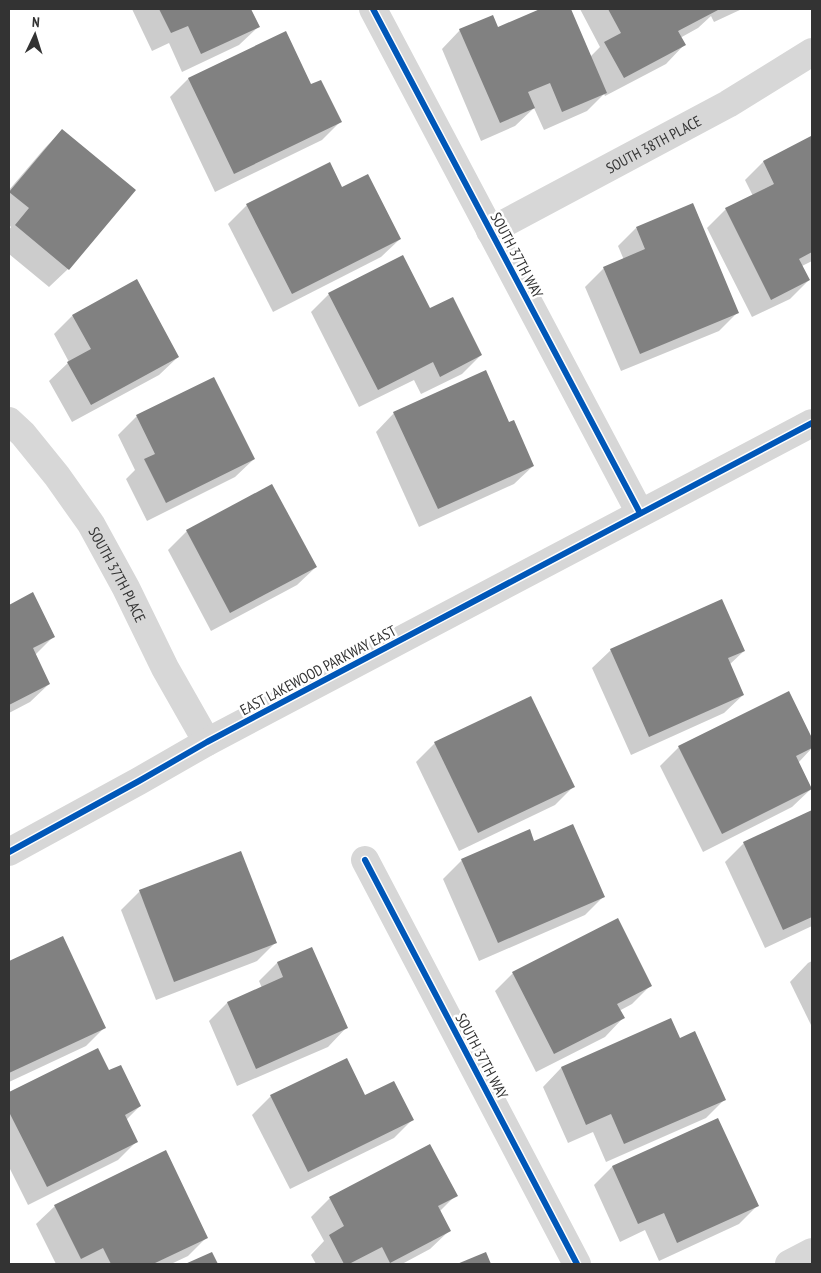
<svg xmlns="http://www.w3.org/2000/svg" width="821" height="1273" font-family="'PT Sans Narrow',sans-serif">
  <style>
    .shadow { fill: #0003 }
    .building { fill: #818181 }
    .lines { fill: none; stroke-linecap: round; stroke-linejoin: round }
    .minor { stroke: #d7d7d7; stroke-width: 28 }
    .tertiary { stroke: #d7d7d7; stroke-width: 28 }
    .cycleway-casing { stroke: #fff; stroke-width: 9 }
    .cycleway { stroke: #0057b8; stroke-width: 6 }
    .labels { text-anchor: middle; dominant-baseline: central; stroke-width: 5; stroke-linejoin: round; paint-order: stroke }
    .street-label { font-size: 15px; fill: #333; stroke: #fff }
  </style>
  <rect width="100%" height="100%" fill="#fff"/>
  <g class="shadow">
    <path d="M132,9h118l8,18 -19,18 -57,27 -13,-29 -17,8z"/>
    <path d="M543,9h26l21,48 10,-10 -20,-38h162l-28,13 -3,-6 -13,12 -18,10 4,7 -18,19 -61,32 -1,-2 -17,17 -43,19 -10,-22 -19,18 -34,15 -39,-92 18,-19 37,-2z"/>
    <path d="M285,33l25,53 30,36 -18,18 -107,52 -45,-95 18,-18z"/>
    <path d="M62,130l6,139 -19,18 -40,-33v-24l2,-3 -2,-2v-35l35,-41z"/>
    <path d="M811,138l1,3v120l-10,5 7,14 -19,19 -38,18 -45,-89 19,-19 27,-13 -8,-16 18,-18z"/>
    <path d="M342,188l58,51 -19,18 -108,55 -45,-88 19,-19z"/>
    <path d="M636,228l102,84 -19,19 -98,40 -36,-84 19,-19 20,-8 -6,-14z"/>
    <path d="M329,294l100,16 52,45 -19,19 -41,20 -7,-14 -55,27 -48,-95z"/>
    <path d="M72,316l106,41 -19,18 -87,47 -23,-41 20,-19 -15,-28z"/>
    <path d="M214,378l40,81 -19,18 -88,44 -21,-42 9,-9 -17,-35 19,-19z"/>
    <path d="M394,413l115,11 24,42 -19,18 -95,43 -43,-95z"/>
    <path d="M187,531l129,36 -19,18 -86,46 -43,-81z"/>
    <path d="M33,594l21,42 -19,19 14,29 -19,18 -21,11v-107z"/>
    <path d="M611,650l133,1 -15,14 14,30 -19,18 -93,42 -39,-87z"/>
    <path d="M789,693l23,48v7l-14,15 13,26 -19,18 -89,45 -43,-86 19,-19z"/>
    <path d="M435,743l138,44 -18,18 -96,46 -43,-89z"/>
    <path d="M812,812v114l-47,22 -40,-86 19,-19z"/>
    <path d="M529,831l5,12 70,53 -19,19 -106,46 -36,-82 19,-19z"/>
    <path d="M140,891l135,52 -18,18 -101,39 -35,-90z"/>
    <path d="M62,937l42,91 -18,18 -77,36v-120z"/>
    <path d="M311,949l35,79 -18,19 -91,39 -28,-65 18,-18 35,-15 -3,-7 18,-18z"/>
    <path d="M812,961v66l-22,-45 18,-19z"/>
    <path d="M513,973l138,12 -19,19 -13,7 4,7 -18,19 -69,35 -41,-81z"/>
    <path d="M671,1020l8,20 45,60 -18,18 -100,44 -13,-30 -25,11 -25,-56 18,-19z"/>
    <path d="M97,1049l12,23 31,34 -14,14 10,22 -18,18 -90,45 -19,-38v-73z"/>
    <path d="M271,1096l94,1 48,22 -19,19 -104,51 -38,-74z"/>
    <path d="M717,1119l40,87 -18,18 -80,37 -14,-31 -25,12 -26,-57 18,-18z"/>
    <path d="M456,1195l-17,17 10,19 -19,18 -28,15h-86l-5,-9 13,-14 -13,-24 19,-19z"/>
    <path d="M55,1206l152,31 -19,19 -17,8h-115l-20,-40z"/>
  </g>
  <g class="building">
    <path d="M159,9h92l9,18 -59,27 -13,-28 -17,7z"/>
    <path d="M540,9h31l36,84 -45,19 -12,-29 -22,9 7,16 -35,15 -41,-94 34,-14 5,12z"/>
    <path d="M608,9h109l1,1 -40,21 8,14 -62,33 -20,-36 17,-9z"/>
    <path d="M286,31l25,53 10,-4 21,42 -108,52 -46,-96z"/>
    <path d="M62,129l74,61 -67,80 -54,-45 14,-17 -20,-16z"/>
    <path d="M811,136l1,2v114l-13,7 11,21 -39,20 -46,-92 49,-24 -11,-23z"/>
    <path d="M330,162l12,25 26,-13 33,65 -109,55 -46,-90z"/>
    <path d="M693,203l46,110 -99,41 -37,-87 42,-18 -9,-22z"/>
    <path d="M403,255l27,53 23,-11 29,58 -42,22 -7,-15 -55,28 -50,-97z"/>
    <path d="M137,279l42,78 -88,48 -24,-43 24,-13 -19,-34z"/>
    <path d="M486,370l23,52 5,-2 20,46 -96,43 -45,-97z"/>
    <path d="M214,377l41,82 -89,44 -22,-44 11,-5 -19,-39z"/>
    <path d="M272,484l45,83 -87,46 -44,-83z"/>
    <path d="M33,592l22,45 -22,11 17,36 -41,21v-100z"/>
    <path d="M722,599l23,52 -17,7 16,37 -95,42 -39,-88z"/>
    <path d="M789,691l23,47v10l-16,8 16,33 -90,45 -44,-88z"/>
    <path d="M531,696l44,91 -97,46 -44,-91z"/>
    <path d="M812,810v107l-29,13 -40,-88z"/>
    <path d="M573,824l32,73 -107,46 -37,-84 69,-30 4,12z"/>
    <path d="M241,851l36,92 -103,39 -35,-92z"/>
    <path d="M618,918l34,68 -35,18 8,14 -71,36 -42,-82z"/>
    <path d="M63,936l43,92 -97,45v-112z"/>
    <path d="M312,947l36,81 -92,41 -29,-67 56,-25 -6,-15z"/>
    <path d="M671,1018l9,20 15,-7 31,69 -102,44 -13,-30 -25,11 -25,-58z"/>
    <path d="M98,1048l11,22 12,-5 20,41 -16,9 13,27 -91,45 -38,-75v-20z"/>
    <path d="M347,1058l18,37 29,-14 20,39 -106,52 -38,-77z"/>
    <path d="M718,1118l41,88 -82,37 -13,-30 -26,11 -26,-58z"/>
    <path d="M430,1144l28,52 -20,10 13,25 -61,32 -8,-16 -33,17h-5l-15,-29 15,-9 -15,-29z"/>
    <path d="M166,1150l42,88 -55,26h-42l-8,-16 -22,11 -27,-54z"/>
    <path d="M212,1252l6,12h-33z"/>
    <path d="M486,1252l5,12h-34z"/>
  </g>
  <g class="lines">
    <g class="minor">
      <path d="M373,9l267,504"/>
      <path id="s1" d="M490,231l238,-127 84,-52"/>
      <path id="s2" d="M9,421l14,13 34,42 34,48 35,64 39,80 42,74"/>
      <path d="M365,860l212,404"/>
      <path d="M789,1264l23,-12"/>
    </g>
    <path class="tertiary" d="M9,852l130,-71 68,-39 605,-319"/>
    <defs>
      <g id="cycleway">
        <path d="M373,9l267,504"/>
        <path d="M9,852l130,-71 68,-39 605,-319"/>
        <path d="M365,860l212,404"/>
      </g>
    </defs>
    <use href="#cycleway" class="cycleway-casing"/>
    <use href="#cycleway" class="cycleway"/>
  </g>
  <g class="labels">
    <g class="street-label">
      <text stroke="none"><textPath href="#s1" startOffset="185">SOUTH 38TH PLACE</textPath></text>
      <text transform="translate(517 255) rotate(62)">SOUTH 37TH WAY</text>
      <text stroke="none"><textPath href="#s2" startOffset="189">SOUTH 37TH PLACE</textPath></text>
      <text transform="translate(318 670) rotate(-28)">EAST LAKEWOOD PARKWAY EAST</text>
      <text transform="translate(482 1056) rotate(62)">SOUTH 37TH WAY</text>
    </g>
  </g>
  <rect width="821" height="1273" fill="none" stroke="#333333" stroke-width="20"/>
  <g transform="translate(35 35) rotate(4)" stroke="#ffffff" stroke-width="4" paint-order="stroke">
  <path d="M0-4L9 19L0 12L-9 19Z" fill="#333333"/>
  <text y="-8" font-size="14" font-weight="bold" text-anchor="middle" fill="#333333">N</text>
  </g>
</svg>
